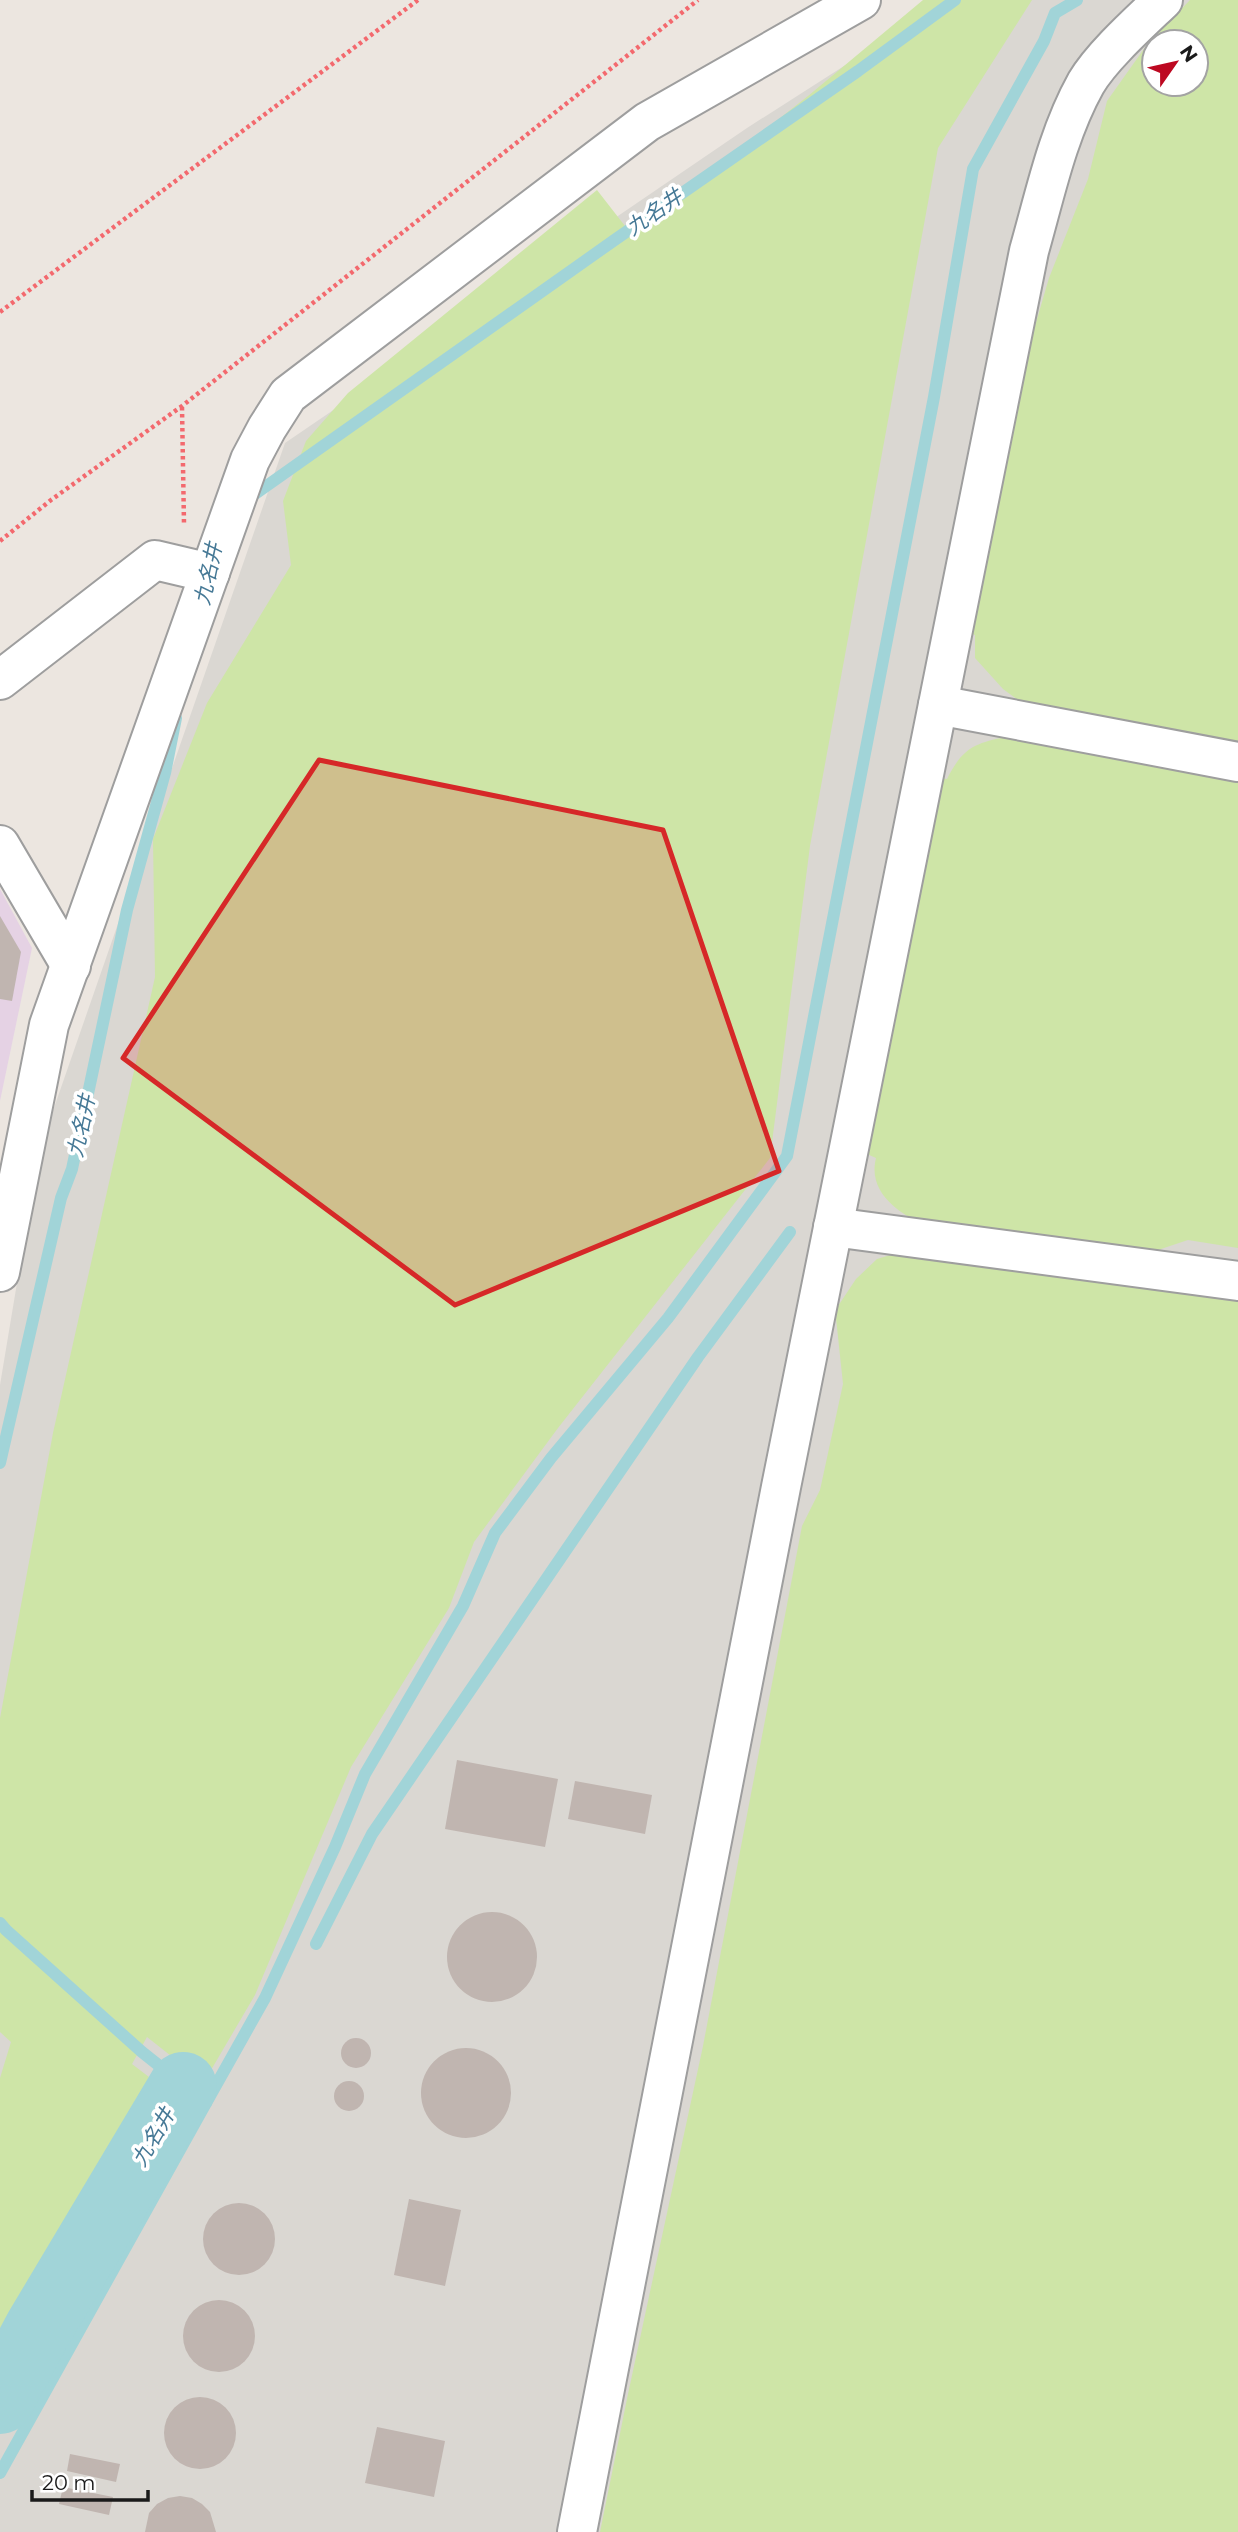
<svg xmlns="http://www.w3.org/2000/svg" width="1238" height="2532" font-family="Montserrat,'Noto Sans JP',sans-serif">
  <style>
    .industrial { fill: #e5d2e4 }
    .airport { fill: #dad7d2; fill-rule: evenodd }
    .grass { fill: #cee5a7; fill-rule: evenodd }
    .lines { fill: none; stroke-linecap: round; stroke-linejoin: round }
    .stream { stroke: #a1d4d8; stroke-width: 12 }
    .river { stroke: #a1d4d8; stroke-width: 68 }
    .building { fill: #c0b5b0 }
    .minor-casing { stroke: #9e9e9e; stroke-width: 42 }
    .path { stroke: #f3696e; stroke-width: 4.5; stroke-dasharray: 3.5 3.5; stroke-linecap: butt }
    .minor { stroke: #fff; stroke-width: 38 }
    .marked { fill: #d62828; fill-opacity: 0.2; stroke: #d62828; stroke-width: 5; stroke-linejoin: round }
    .labels { text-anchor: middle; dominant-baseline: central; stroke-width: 7; stroke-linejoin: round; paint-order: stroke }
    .water-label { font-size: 21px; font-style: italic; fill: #467996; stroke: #fff }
  </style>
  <rect width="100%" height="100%" fill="#ece6e0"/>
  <path class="industrial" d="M0,889l32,59 -32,153z"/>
  <path class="airport" d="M947,0h291v2532h-1238v-1147l39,-234 246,-708 462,-315zM1154,42h42v42h-42z"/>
  <g class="grass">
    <path d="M923,0h109l-94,148 -128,698 -40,312 -212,270 -84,114 -25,66 -98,159 -96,228 -51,87 -57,-45 -15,27 34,26 -102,157 -64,121v-290l11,-36 -11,-10v-314l53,-285 102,-456 -2,-138 54,-136 84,-138 -8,-64 23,-60 42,-48 249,-203 35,45 176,-139z"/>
    <path d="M1190,0h48v745l-213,-40 -22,-16 -28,-31v-23l-7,-2 43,-225 38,-130 39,-99 19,-78 39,-55zM1154,42h42v42h-42z"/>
    <path d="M1006,737l232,40v471l-50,-8 -42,14 -217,-26c-28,-14 -62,-34 -53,-70l-9,-4 73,-376 7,1c15,-30 27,-36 59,-42z"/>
    <path d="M907,1250l331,41v1241h-638l28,-138 75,-348 99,-520 18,-36 23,-106 -7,-66 2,-12 18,-27 21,-20z"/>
  </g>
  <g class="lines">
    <g class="stream">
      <path d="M248,499l368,-260 242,-168 97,-71"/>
      <path d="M0,1463l61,-265 11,-29 55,-259 38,-137 11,-55"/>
      <path d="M0,1923l6,7 136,122 64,51 59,-105 70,-151 30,-73 98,-168 32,-73 56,-75 117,-140 119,-162 147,-759 39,-228 71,-128 11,-28 22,-13"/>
      <path d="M316,1944l56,-110 326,-477 92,-125"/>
      <path d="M0,2374l24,-42 14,-3"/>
      <path d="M0,2473l206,-370"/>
    </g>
    <path class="river" d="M0,2400l38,-71 145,-243"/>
  </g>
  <g class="building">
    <path d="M0,916l21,36 -9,49 -12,-2z"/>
    <path d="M457,1760l101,19 -13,68 -100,-18z"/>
    <path d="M575,1781l77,14 -7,39 -77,-15z"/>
    <circle cx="492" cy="1957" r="45"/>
    <circle cx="356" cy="2053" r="15"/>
    <circle cx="466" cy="2093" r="45"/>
    <circle cx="349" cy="2096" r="15"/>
    <path d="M409,2199l52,11 -16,76 -51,-11z"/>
    <circle cx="239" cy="2239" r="36"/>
    <circle cx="219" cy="2336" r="36"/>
    <circle cx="200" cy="2433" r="36"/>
    <path d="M377,2427l68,14 -11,56 -69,-14z"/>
    <path d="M70,2454l50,10 -4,18 -49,-11z"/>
    <path d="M63,2487l50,10 -4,18 -50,-11z"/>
    <path d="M180,2496l12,2 10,6 8,8 6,20h-71l4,-19 8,-9 11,-6z"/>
  </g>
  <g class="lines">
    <defs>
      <g id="minor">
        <path d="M0,680l155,-120 55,13"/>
        <path d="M938,705l300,57"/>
        <path d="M0,845l71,121"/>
        <path d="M833,1227l405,54"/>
        <path d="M0,1272l49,-247 201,-565 17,-32 21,-33 359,-273 214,-122"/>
        <path d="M577,2532l204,-1045 248,-1236c16,-56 28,-116 57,-168 16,-27 54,-61 77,-83"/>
      </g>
    </defs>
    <use href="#minor" class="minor-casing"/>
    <g class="path">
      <path d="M0,312l418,-312"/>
      <path d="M182,407l2,117"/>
      <path d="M0,541l51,-41 131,-94 516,-406"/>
    </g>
    <use href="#minor" class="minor"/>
  </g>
  <path class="marked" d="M319,760l344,70 116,341 -324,134 -332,-247z"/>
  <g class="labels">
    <g class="water-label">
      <text transform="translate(654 212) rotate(-35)">九名井</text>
      <text transform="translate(208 574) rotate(-78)">九名井</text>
      <text transform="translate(81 1126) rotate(-78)">九名井</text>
      <text transform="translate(153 2137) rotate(-60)">九名井</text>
    </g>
  </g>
  <g transform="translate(1175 63) rotate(56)"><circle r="33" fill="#ffffff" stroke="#a3a3a3" stroke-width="2"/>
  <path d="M0-5L12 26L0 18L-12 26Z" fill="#bd0821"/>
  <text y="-10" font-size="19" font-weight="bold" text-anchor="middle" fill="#1a1a1a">N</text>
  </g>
  <path d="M32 2490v10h116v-10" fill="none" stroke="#1a1a1a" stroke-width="3.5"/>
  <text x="42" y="2490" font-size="21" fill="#1a1a1a" stroke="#ffffff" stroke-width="5" paint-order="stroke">20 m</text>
</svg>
